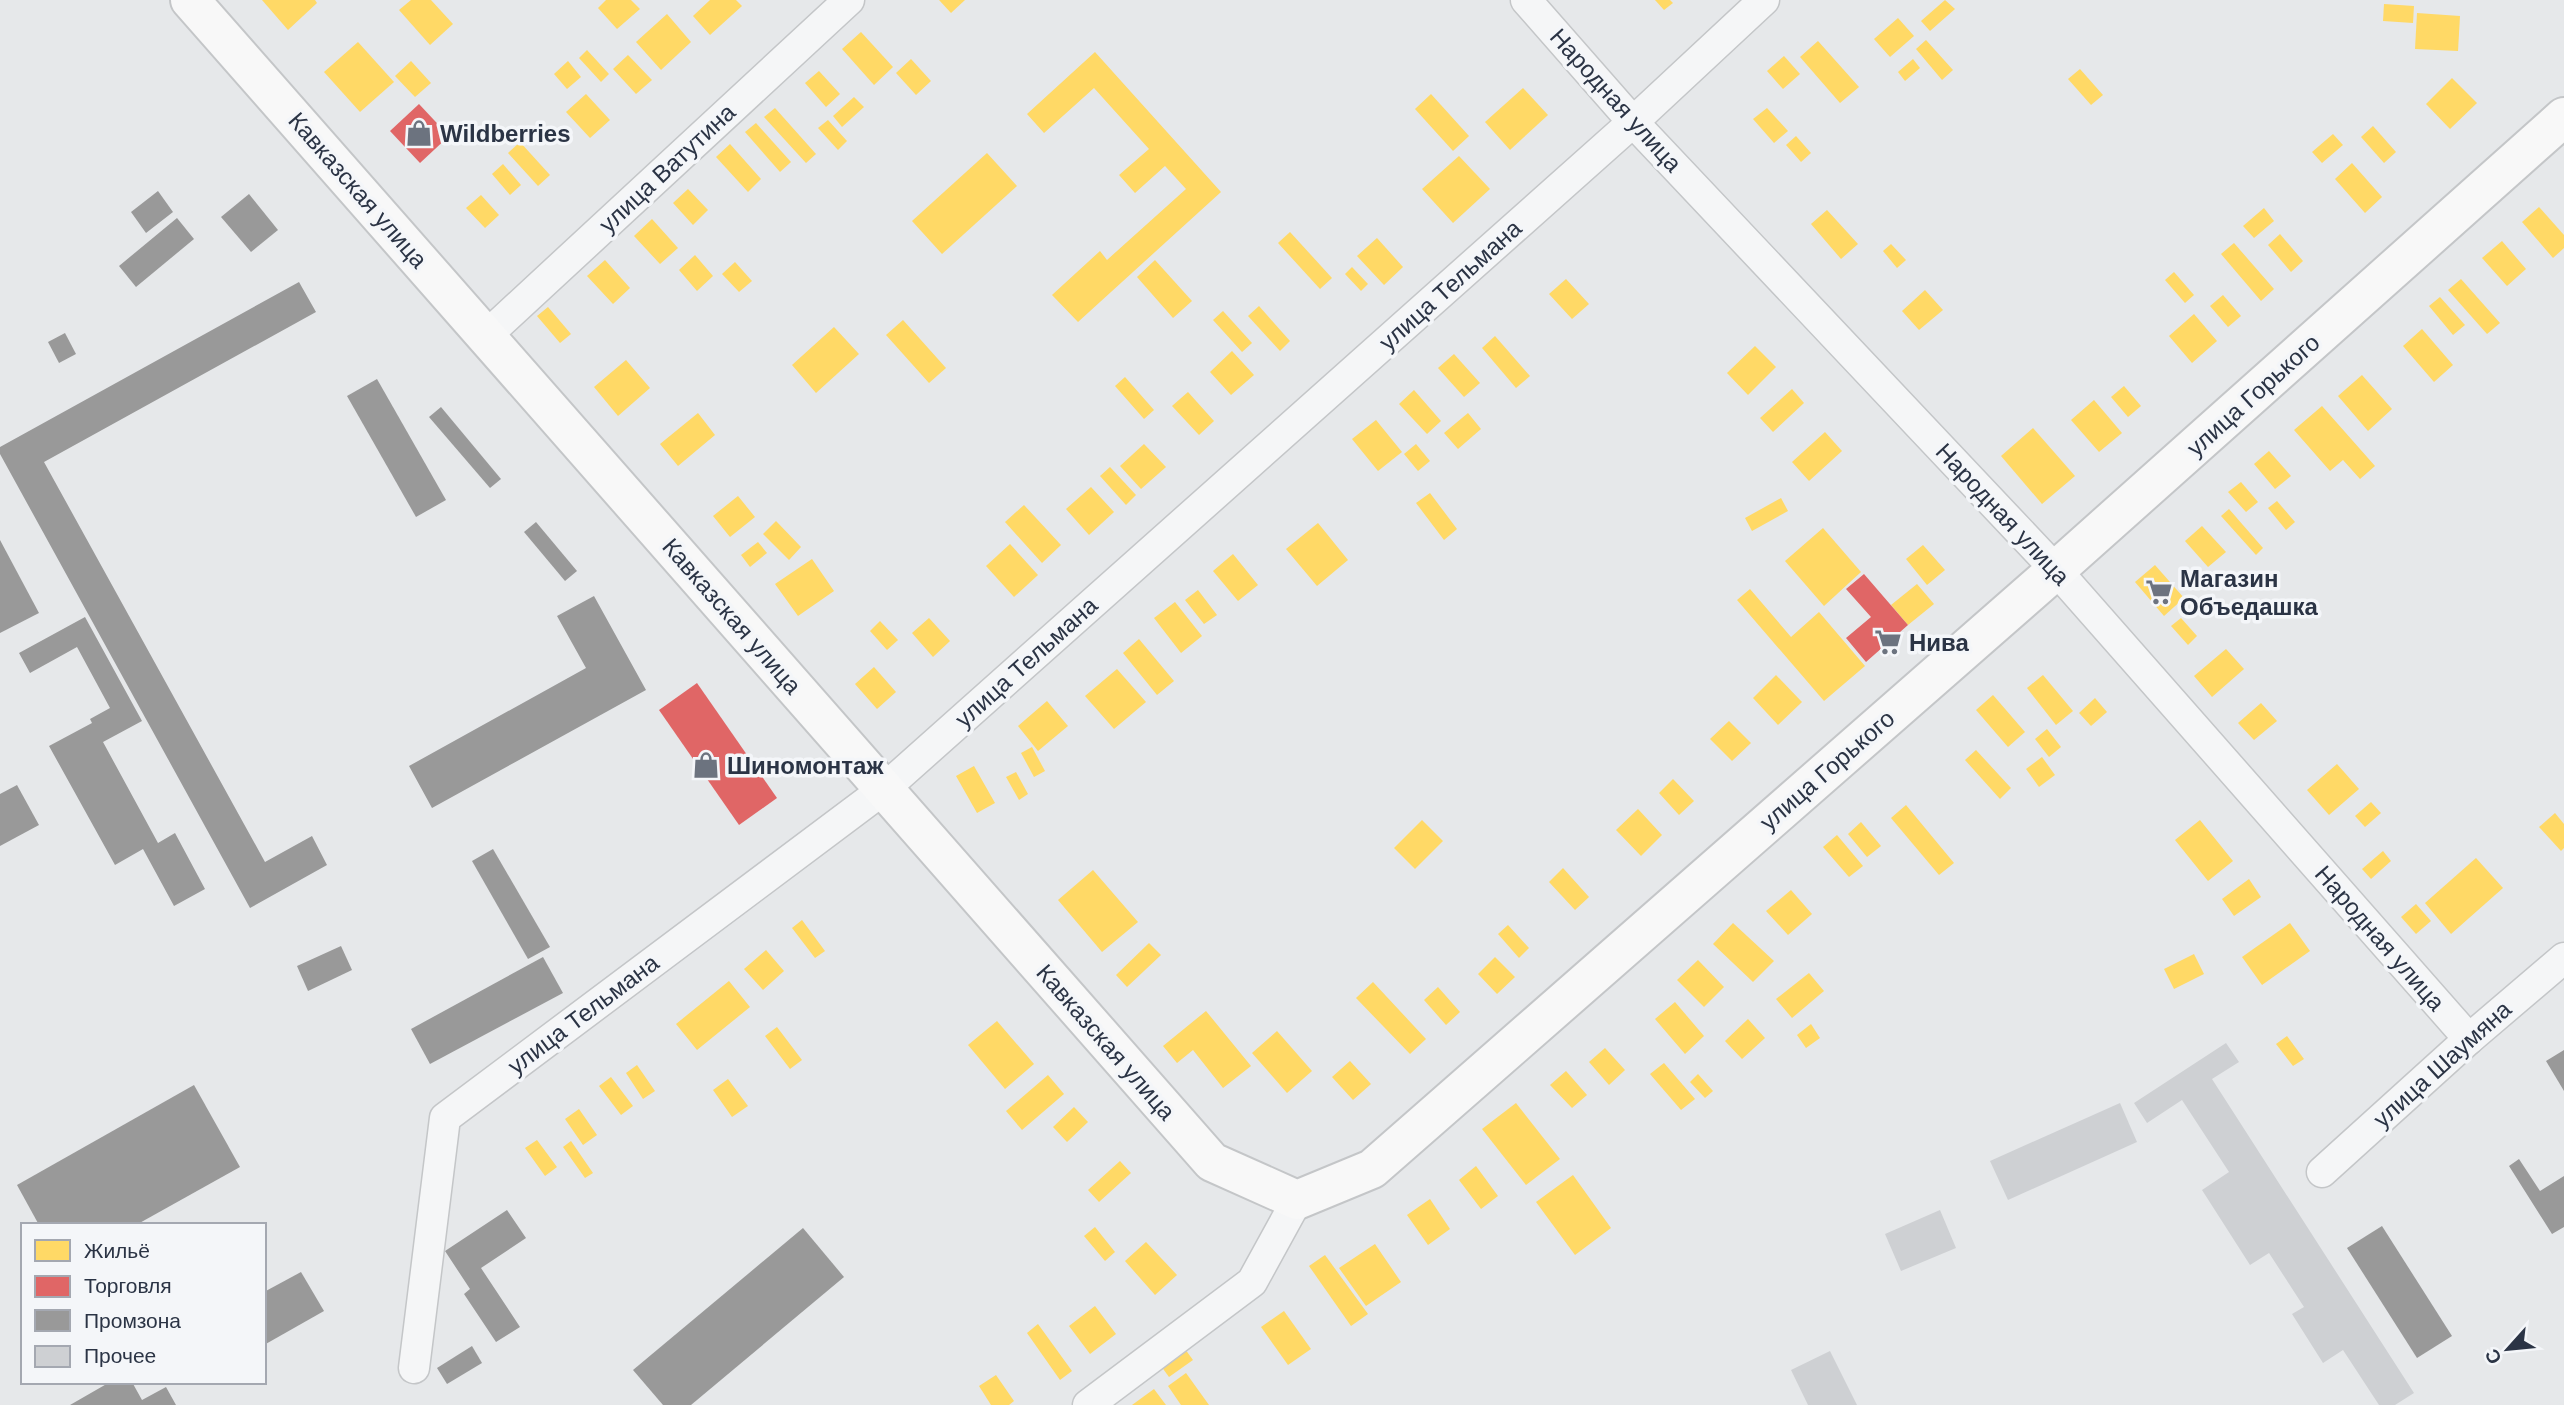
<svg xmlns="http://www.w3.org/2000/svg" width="2564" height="1405" font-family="Helvetica,sans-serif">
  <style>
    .homes { fill: #ffd966 }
    .shops { fill: #e06666 }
    .industry { fill: #999 }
    .building { fill: #ced0d3 }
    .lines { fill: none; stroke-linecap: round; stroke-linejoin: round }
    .street-casing { stroke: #c4c6c8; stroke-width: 33 }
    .secondary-casing { stroke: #c4c6c8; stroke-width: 42 }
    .street { stroke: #f5f6f7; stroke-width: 30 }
    .secondary { stroke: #f8f8f8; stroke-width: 38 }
    .labels { text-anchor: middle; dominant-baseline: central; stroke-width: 7; stroke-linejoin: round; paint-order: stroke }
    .street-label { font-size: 24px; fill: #2b3445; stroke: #f4f6f9 }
    .poi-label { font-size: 24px; font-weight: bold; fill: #2b3445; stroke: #f4f6f9; text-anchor: start }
  </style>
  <rect width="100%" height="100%" fill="#e6e8ea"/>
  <g class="homes">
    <path d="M262,0h53l2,3 -29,27z"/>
    <path d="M411,0h20l22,24 -23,21 -31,-35z"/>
    <path d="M606,0h25l9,9 -23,20 -19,-21z"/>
    <path d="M710,0h26l6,6 -32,29 -17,-19z"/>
    <path d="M939,0h26l-14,13z"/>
    <path d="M1655,0h15l3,3 -9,7z"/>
    <path d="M1945,0l10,9 -25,22 -9,-10z"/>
    <path d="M2384,4l30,2 -1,17 -30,-2z"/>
    <path d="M2417,13l43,3 -2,35 -43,-2z"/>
    <path d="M667,14l24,28 -30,28 -25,-28z"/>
    <path d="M1898,18l16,18 -24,21 -16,-18z"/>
    <path d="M861,32l32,35 -19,18 -32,-36z"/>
    <path d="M1926,40l27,30 -11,10 -26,-31z"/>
    <path d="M1818,41l41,46 -19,16 -40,-46z"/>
    <path d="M358,42l36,40 -34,30 -36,-40z"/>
    <path d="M587,50l22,24 -8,8 -22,-24z"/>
    <path d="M1095,52l126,140 -143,130 -26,-27 48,-44 7,9 79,-71 -21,-23 -30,27 -16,-18 30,-26 -55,-61 -50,45 -17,-19z"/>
    <path d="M628,55l24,25 -16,14 -23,-25z"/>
    <path d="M1784,56l16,18 -17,15 -16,-18z"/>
    <path d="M911,59l20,22 -15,14 -20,-22z"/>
    <path d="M1913,59l7,9 -15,13 -7,-9z"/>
    <path d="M411,61l20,22 -16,14 -20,-21z"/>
    <path d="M568,61l13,16 -14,12 -13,-15z"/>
    <path d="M2080,69l23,26 -12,10 -23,-26z"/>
    <path d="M819,71l21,23 -14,13 -21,-24z"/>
    <path d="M2452,78l25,25 -27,26 -24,-25z"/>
    <path d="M1523,88l25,27 -38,35 -25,-28z"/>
    <path d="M586,94l24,26 -20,18 -24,-26z"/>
    <path d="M1431,94l38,42 -16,15 -38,-42z"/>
    <path d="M854,97l10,10 -22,20 -9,-11z"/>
    <path d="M775,108l41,46 -10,9 -42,-46z"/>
    <path d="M1767,108l21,23 -14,12 -21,-24z"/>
    <path d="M828,120l19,21 -9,9 -20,-22z"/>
    <path d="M756,123l35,39 -11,10 -35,-40z"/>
    <path d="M2373,126l23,26 -12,11 -23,-26z"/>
    <path d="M2333,134l10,11 -21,18 -10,-11z"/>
    <path d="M1796,136l15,17 -10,9 -15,-17z"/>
    <path d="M520,142l30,33 -12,11 -30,-33z"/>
    <path d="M730,144l31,35 -13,13 -32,-35z"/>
    <path d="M987,153l30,33 -75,68 -30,-33z"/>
    <path d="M1459,156l31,33 -37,34 -31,-34z"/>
    <path d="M2352,163l30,34 -17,16 -30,-34z"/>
    <path d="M503,164l18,21 -11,10 -18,-21z"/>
    <path d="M688,189l20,21 -15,15 -20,-22z"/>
    <path d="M481,195l18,20 -14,13 -19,-20z"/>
    <path d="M2539,207l25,28v13l-11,10 -31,-36z"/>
    <path d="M2264,208l10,13 -20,17 -11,-12z"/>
    <path d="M1827,210l31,34 -17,15 -30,-35z"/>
    <path d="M652,219l26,29 -18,16 -26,-28z"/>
    <path d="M1290,232l42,46 -12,11 -42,-46z"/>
    <path d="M2280,234l23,27 -12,11 -23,-27z"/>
    <path d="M1377,238l26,29 -19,18 -27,-29z"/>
    <path d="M2502,241l24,28 -19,17 -25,-28z"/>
    <path d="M2234,243l40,46 -13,12 -40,-47z"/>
    <path d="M1891,244l15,16 -9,8 -14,-17z"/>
    <path d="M695,255l18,21 -16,15 -18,-21z"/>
    <path d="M605,260l25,28 -17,16 -26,-28z"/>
    <path d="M1155,260l37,41 -19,17 -36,-41z"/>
    <path d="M735,262l17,19 -13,11 -17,-18z"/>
    <path d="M1352,267l16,17 -7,7 -16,-17z"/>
    <path d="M2174,272l20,23 -9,8 -20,-23z"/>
    <path d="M1566,279l23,25 -17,15 -23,-25z"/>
    <path d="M2461,279l39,44 -13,11 -39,-44z"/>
    <path d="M1925,290l18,20 -24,20 -17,-19z"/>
    <path d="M2223,295l18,21 -13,11 -18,-21z"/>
    <path d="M2440,297l25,28 -12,10 -24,-29z"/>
    <path d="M1259,306l31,35 -10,10 -32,-35z"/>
    <path d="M548,307l23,27 -11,9 -23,-27z"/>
    <path d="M1223,311l29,32 -10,9 -29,-32z"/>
    <path d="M2194,314l23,27 -25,22 -23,-27z"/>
    <path d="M903,320l43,48 -17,15 -43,-48z"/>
    <path d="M834,327l25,27 -43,39 -24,-28z"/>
    <path d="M2422,329l31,36 -19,17 -31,-36z"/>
    <path d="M1495,336l35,40 -14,12 -34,-40z"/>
    <path d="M1755,346l21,21 -28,28 -21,-22z"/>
    <path d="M1232,351l22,24 -23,20 -21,-23z"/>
    <path d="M1454,354l26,29 -16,14 -26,-29z"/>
    <path d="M626,360l24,28 -32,28 -24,-29z"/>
    <path d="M2362,375l30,34 -24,22 -30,-35z"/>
    <path d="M1125,377l29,33 -10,9 -29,-33z"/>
    <path d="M2124,386l17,20 -13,11 -17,-20z"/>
    <path d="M1792,389l12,14 -31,29 -13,-14z"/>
    <path d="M1414,390l27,31 -14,13 -28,-30z"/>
    <path d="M1188,392l26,29 -15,14 -27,-29z"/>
    <path d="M2094,400l28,33 -23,19 -28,-32z"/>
    <path d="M2322,406l53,60 -15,13 -17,-19 -13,11 -36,-41z"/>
    <path d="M698,413l17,22 -37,31 -18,-22z"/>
    <path d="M1468,413l13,16 -23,20 -14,-16z"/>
    <path d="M1376,420l26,32 -24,19 -26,-32z"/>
    <path d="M2033,428l42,48 -33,28 -41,-48z"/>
    <path d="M1825,432l17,19 -33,30 -17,-19z"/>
    <path d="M1144,444l22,23 -25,22 -21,-23z"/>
    <path d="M1416,444l14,17 -12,10 -14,-17z"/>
    <path d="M2269,451l22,25 -16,13 -21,-25z"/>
    <path d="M1110,467l26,28 -10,10 -26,-29z"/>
    <path d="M2241,482l17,20 -12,10 -18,-20z"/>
    <path d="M1091,487l23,25 -25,23 -23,-26z"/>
    <path d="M1430,493l27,36 -13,11 -28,-37z"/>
    <path d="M738,496l17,21 -25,20 -17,-21z"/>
    <path d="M1781,498l7,13 -36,20 -7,-13z"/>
    <path d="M2277,501l18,21 -9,8 -18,-22z"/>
    <path d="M1024,505l37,40 -19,18 -37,-41z"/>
    <path d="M2229,509l34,39 -7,7 -35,-39z"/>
    <path d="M776,521l25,26 -12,13 -26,-26z"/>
    <path d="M1318,523l30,37 -31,26 -31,-37z"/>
    <path d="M2202,526l24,26 -18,15 -23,-26z"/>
    <path d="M1823,528l38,44 -37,34 -39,-45z"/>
    <path d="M758,542l9,11 -17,14 -9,-12z"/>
    <path d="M1010,544l28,31 -24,22 -28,-31z"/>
    <path d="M1923,545l22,25 -18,15 -21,-26z"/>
    <path d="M1233,554l25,31 -20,16 -25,-30z"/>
    <path d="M812,559l22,32 -36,25 -23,-32z"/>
    <path d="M2155,565l29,33 -20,18 -29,-34z"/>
    <path d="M1917,584l17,20 -26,21 -17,-20z"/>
    <path d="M1750,589l41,48 28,-25 46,54 -41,35 -87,-101z"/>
    <path d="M1198,590l19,25 -13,9 -19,-24z"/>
    <path d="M1175,602l27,34 -21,17 -27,-35z"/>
    <path d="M929,618l21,23 -17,16 -21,-24z"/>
    <path d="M2181,618l16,18 -9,9 -17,-19z"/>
    <path d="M880,621l18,19 -11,10 -17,-19z"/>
    <path d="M1139,639l35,42 -17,14 -34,-42z"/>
    <path d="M2226,649l18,20 -32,28 -18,-21z"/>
    <path d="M874,667l22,25 -19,17 -22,-25z"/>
    <path d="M1117,669l29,33 -32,27 -29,-33z"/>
    <path d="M1776,675l26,27 -24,23 -25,-27z"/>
    <path d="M2043,675l30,36 -17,14 -29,-37z"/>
    <path d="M1993,695l32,37 -17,15 -32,-37z"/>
    <path d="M2095,698l12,14 -16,14 -12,-13z"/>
    <path d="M1047,701l21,25 -30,25 -20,-25z"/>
    <path d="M2261,703l16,18 -23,19 -16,-17z"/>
    <path d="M1729,721l22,22 -19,18 -22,-22z"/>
    <path d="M2047,729l14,18 -12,10 -14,-18z"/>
    <path d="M1032,747l13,24 -11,6 -13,-24z"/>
    <path d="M1976,750l35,38 -11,11 -35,-39z"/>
    <path d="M2042,757l13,18 -16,12 -13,-18z"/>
    <path d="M2337,764l22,25 -30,26 -22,-25z"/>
    <path d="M974,766l21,37 -18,10 -21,-37z"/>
    <path d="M1016,772l12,22 -9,6 -13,-23z"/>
    <path d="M1673,779l21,22 -15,14 -20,-22z"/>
    <path d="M2371,802l10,11 -16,14 -10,-11z"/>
    <path d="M1906,805l48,58 -15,12 -48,-57z"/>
    <path d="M1638,809l24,26 -21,21 -25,-26z"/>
    <path d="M2555,813l9,11v24l-3,3 -22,-24z"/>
    <path d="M1422,820l21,21 -28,28 -21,-21z"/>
    <path d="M2200,820l33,41 -25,20 -33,-41z"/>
    <path d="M1861,822l20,24 -14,11 -19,-23z"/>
    <path d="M1837,835l26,31 -14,11 -26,-30z"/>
    <path d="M2383,851l8,10 -20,18 -9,-10z"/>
    <path d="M2476,858l27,30 -52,46 -26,-31z"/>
    <path d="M1563,868l26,29 -14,13 -26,-28z"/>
    <path d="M1093,870l45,52 -36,30 -44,-52z"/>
    <path d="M2249,879l12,18 -27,19 -12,-17z"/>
    <path d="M1791,890l21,24 -24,21 -22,-24z"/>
    <path d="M2416,904l15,17 -15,13 -15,-17z"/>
    <path d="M802,920l23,31 -10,7 -23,-30z"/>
    <path d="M1733,923l41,38 -21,21 -40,-38z"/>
    <path d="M2290,923l20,28 -48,34 -20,-28z"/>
    <path d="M1508,925l21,23 -10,10 -21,-24z"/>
    <path d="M1149,943l12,12 -34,32 -11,-12z"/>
    <path d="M766,950l18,21 -21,19 -19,-21z"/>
    <path d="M2194,954l10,20 -30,15 -10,-20z"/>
    <path d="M1495,957l20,20 -18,17 -19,-20z"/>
    <path d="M1698,960l26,27 -20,20 -27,-27z"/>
    <path d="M1809,973l15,18 -32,27 -16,-19z"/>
    <path d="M729,981l21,26 -53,43 -21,-26z"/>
    <path d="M1373,982l53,57 -16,15 -54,-56z"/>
    <path d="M1438,987l22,25 -14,13 -22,-25z"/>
    <path d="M1675,1002l29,34 -19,18 -30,-35z"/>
    <path d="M1206,1011l45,55 -28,22 -30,-38 -16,13 -14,-17z"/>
    <path d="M1748,1019l17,19 -23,21 -17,-18z"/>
    <path d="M997,1021l37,43 -29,25 -37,-44z"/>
    <path d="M1811,1024l9,14 -14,10 -9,-13z"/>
    <path d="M777,1027l25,33 -12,9 -25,-33z"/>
    <path d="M1277,1031l35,40 -25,22 -35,-40z"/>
    <path d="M2287,1036l17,23 -11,7 -17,-22z"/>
    <path d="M1605,1048l20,22 -16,15 -20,-23z"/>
    <path d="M1350,1061l21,23 -18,16 -21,-23z"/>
    <path d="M1664,1063l31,36 -14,11 -31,-36z"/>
    <path d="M637,1065l18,26 -12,8 -17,-26z"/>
    <path d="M1566,1071l21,24 -15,13 -22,-23z"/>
    <path d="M1698,1074l15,17 -8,7 -15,-16z"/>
    <path d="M1048,1075l16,19 -42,36 -16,-19z"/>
    <path d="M611,1077l22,29 -12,9 -22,-29z"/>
    <path d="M728,1079l20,27 -16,11 -19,-27z"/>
    <path d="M1516,1103l44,56 -34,26 -44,-56z"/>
    <path d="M1074,1107l14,15 -21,20 -14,-15z"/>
    <path d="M579,1109l18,26 -14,10 -18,-26z"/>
    <path d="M537,1140l20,27 -12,9 -20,-28z"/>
    <path d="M571,1141l22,32 -8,5 -22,-31z"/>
    <path d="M1120,1161l11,12 -32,29 -11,-12z"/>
    <path d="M1476,1166l22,30 -17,13 -22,-29z"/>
    <path d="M1573,1175l38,53 -36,27 -39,-53z"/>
    <path d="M1430,1199l20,30 -22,16 -21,-30z"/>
    <path d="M1095,1227l20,25 -10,9 -21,-25z"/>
    <path d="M1146,1242l31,33 -22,20 -30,-34z"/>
    <path d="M1375,1244l26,38 -35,24 -27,-38z"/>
    <path d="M1325,1255l43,59 -17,12 -42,-60z"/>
    <path d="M1095,1306l21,28 -26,20 -21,-28z"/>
    <path d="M1284,1311l27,38 -23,16 -27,-38z"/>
    <path d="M1038,1324l34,47 -12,9 -33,-47z"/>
    <path d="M1185,1349l8,11 -24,17 -8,-11z"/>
    <path d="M1186,1373l23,32h-28l-13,-19z"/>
    <path d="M996,1375l18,26 -5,4h-18l-12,-19z"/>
    <path d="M1154,1389l12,16h-34z"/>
  </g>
  <g class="shops">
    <path d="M419,104l30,32 -29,27 -30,-32z"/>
    <path d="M1864,574l44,51 -42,37 -20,-24 25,-21 -25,-28z"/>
    <path d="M697,683l80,115 -38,27 -80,-115z"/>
  </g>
  <g class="industry">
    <path d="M158,191l15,21 -27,21 -15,-21z"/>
    <path d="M249,194l29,36 -27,22 -30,-35z"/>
    <path d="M177,218l17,21 -58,48 -17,-21z"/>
    <path d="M299,282l17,30 -272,150 221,400 47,-26 15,29 -77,43 -250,-454v-7z"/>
    <path d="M65,333l11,21 -17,9 -11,-21z"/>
    <path d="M377,379l69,121 -30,17 -69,-121z"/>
    <path d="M441,407l60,72 -11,9 -61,-71z"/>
    <path d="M536,522l41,49 -12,10 -41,-49z"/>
    <path d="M0,540l39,73 -39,20z"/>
    <path d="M594,596l52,94 -214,118 -23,-42 177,-98 -29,-52z"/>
    <path d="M85,617l57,104 -39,21 55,101 17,-10 30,56 -31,17 -31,-57 -28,16 -66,-119 43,-23 -2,-4 20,-11 -33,-61 -47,26 -11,-20z"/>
    <path d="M17,785l22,40 -39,21v-52z"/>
    <path d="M493,849l57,98 -22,12 -56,-98z"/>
    <path d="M341,946l11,24 -44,21 -11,-25z"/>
    <path d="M543,957l20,36 -133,71 -19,-35z"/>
    <path d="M2564,1050v41l-18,-30z"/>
    <path d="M194,1085l46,82 -104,58h-97l-22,-40z"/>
    <path d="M2519,1159l21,32 24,-15v51l-12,7 -43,-68z"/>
    <path d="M507,1210l19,28 -45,30 39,59 -24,15 -32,-48 6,-5 -25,-38z"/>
    <path d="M2382,1226l70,110 -35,22 -70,-110z"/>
    <path d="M803,1228l41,49 -153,128h-28l-30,-35z"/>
    <path d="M301,1272l23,39 -60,34v-53z"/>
    <path d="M472,1346l10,17 -35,21 -10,-16z"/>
    <path d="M110,1382h22l10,18 24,-13 10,18h-106z"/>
  </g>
  <g class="building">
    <path d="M2226,1043l13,19 -27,17 202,314 -19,12h-16l-36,-55 -20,13 -31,-49 12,-7 -35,-54 -19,12 -48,-75 27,-18 -47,-72 -35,23 -13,-20z"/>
    <path d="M2120,1103l17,39 -129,58 -18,-39z"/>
    <path d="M1940,1210l16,38 -55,23 -16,-37z"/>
    <path d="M1830,1351l27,54h-49l-17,-35z"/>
  </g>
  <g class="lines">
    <defs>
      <g id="street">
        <path d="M1526,0l107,122 423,448 413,469"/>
        <path d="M486,336l363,-336"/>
        <path d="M2322,1172l147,-133 95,-81"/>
        <path d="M414,1368l31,-250 439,-329 749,-667 131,-122"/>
        <path d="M1088,1405l164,-123 45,-82"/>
      </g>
      <path id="secondary" d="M190,0l1022,1162 85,38 75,-31 684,-599 508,-453"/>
    </defs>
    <use href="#street" class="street-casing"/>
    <use href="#secondary" class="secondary-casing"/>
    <use href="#street" class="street"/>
    <use href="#secondary" class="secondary"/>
  </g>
  <defs>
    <symbol id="shop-bare" viewBox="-9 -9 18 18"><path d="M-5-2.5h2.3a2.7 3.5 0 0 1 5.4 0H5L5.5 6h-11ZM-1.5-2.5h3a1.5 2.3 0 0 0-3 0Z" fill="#6c737f" stroke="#f4f6f9" stroke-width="2.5" paint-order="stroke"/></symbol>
    <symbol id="supermarket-bare" viewBox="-9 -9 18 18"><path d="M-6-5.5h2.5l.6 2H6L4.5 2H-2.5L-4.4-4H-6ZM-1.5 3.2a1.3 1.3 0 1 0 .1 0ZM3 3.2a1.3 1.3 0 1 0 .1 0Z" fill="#6c737f" stroke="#f4f6f9" stroke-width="2.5" paint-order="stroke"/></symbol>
  </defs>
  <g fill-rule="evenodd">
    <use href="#shop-bare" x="400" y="114" width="38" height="38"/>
    <use href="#supermarket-bare" x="2140" y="573" width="38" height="38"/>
    <use href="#supermarket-bare" x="1869" y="623" width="38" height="38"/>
    <use href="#shop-bare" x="687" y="746" width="38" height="38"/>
  </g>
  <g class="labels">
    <g class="street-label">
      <text transform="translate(1616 100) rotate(48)">Народная улица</text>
      <text transform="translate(667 168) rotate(-43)">улица Ватутина</text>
      <text transform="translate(358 190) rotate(49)">Кавказская улица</text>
      <text transform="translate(1450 285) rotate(-42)">улица Тельмана</text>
      <text transform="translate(2253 395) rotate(-42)">улица Горького</text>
      <text transform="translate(2003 514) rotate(47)">Народная улица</text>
      <text transform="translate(732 616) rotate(49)">Кавказская улица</text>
      <text transform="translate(1026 662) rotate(-42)">улица Тельмана</text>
      <text transform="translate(1827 770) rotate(-41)">улица Горького</text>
      <text transform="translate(2380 938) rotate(49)">Народная улица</text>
      <text transform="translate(583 1014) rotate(-37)">улица Тельмана</text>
      <text transform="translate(1106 1042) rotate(49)">Кавказская улица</text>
      <text transform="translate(2442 1064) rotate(-42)">улица Шаумяна</text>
    </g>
    <g class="poi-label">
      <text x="440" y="133">Wildberries</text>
      <text x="2180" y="578">Магазин<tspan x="2180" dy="28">Объедашка</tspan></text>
      <text x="1909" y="642">Нива</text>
      <text x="727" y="765">Шиномонтаж</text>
    </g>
  </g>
  <rect x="21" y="1223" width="245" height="161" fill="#f4f6f9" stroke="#a4a8b1" stroke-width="2"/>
  <rect x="35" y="1240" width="35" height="21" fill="#ffd966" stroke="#a4a8b1" stroke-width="2"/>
  <text x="84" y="1258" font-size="21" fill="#2b3445">Жильё</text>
  <rect x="35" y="1276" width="35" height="21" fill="#e06666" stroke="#a4a8b1" stroke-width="2"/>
  <text x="84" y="1293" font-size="21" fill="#2b3445">Торговля</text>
  <rect x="35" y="1310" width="35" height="21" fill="#999999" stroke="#a4a8b1" stroke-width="2"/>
  <text x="84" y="1328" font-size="21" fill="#2b3445">Промзона</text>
  <rect x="35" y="1346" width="35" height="21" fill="#ced0d3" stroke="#a4a8b1" stroke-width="2"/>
  <text x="84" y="1363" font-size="21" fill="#2b3445">Прочее</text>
  <g transform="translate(2508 1349) rotate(243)" stroke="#f4f6f9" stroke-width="5" paint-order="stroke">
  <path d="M0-5L12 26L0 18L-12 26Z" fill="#2b3445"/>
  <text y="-10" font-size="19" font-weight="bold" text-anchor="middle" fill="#2b3445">С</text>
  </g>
</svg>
